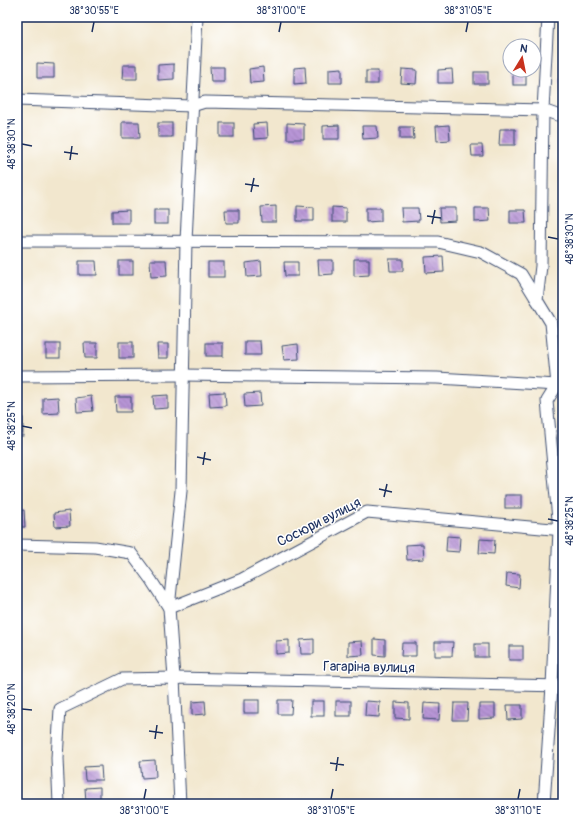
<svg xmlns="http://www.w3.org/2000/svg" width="580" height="821" font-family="Pangolin,sans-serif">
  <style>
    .building { fill: url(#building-back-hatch) }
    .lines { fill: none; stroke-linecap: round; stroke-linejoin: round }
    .street-casing { stroke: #3b4b6f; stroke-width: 13 }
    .street { stroke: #fff; stroke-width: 11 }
    .ticks { fill: none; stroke: #1b2f5e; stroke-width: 1.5 }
    .labels { text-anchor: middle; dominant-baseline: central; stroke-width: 3; stroke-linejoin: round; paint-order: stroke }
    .street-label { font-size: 14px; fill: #1b2f5e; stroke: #fff }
    .neatline { fill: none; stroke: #1b2f5e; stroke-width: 1.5 }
    .ticks-label { font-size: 10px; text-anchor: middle; fill: #1b2f5e }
  </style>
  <defs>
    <pattern id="building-back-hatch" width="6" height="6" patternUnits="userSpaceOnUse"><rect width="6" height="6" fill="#b794d6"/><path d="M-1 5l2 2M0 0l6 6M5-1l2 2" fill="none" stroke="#9479b1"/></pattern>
  </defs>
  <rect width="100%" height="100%" fill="#fff"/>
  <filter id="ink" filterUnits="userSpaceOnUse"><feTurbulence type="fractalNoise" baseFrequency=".025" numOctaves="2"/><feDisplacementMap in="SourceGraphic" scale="8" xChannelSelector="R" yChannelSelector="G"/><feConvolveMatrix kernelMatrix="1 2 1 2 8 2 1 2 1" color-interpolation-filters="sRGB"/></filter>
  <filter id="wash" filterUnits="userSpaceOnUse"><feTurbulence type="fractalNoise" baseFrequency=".012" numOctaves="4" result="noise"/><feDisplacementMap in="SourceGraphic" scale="16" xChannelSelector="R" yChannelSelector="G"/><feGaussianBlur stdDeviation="0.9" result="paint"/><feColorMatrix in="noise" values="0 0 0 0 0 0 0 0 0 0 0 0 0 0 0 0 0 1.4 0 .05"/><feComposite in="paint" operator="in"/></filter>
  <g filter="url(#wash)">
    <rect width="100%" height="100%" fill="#f2e7ce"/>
    <g id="blocks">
      <g class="building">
        <path d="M37,63l17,1v14h-17z"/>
        <path d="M174,64v15l-16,1v-15z"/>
        <path d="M123,65h14v14h-15z"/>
        <path d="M210,67h14v15h-13z"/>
        <path d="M263,67l1,15 -14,1 -1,-14z"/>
        <path d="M305,67l1,16 -12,1v-16z"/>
        <path d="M342,68v15h-13v-14z"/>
        <path d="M402,69l15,1 -1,14 -15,-1z"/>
        <path d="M452,69l1,14h-15v-13z"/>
        <rect x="513" y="70" width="13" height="15"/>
        <rect x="366" y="71" width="12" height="13"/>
        <rect x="474" y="72" width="14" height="12"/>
        <rect x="560" y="79" width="3" height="13"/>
        <path d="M122,122h17l1,16h-18z"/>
        <rect x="158" y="123" width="14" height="14"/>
        <rect x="220" y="123" width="14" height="14"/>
        <path d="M267,123l1,15 -14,1 -1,-15z"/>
        <path d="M287,123l17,1v15h-17z"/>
        <path d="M339,125v14h-16v-13z"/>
        <path d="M449,125l1,15 -13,1 -1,-15z"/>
        <path d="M362,126h15l1,12 -15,1z"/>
        <path d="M400,127h13l1,12h-14z"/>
        <rect x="559" y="128" width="4" height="15"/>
        <path d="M500,129h15v16h-16z"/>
        <path d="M471,145h11l1,11h-11z"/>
        <path d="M276,206v16h-14l-1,-15z"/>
        <path d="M297,206l17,1v14h-17z"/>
        <path d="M332,207l14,1v14h-14z"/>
        <path d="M366,208h15v13l-15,1z"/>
        <path d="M401,208h17l1,13 -17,1z"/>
        <path d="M439,208h17v13l-16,1z"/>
        <path d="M475,208h14l1,13 -15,1z"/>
        <path d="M129,210v13h-17v-12z"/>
        <rect x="154" y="210" width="14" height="14"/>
        <path d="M225,210h14v13h-13z"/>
        <path d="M510,210h15l1,13h-16z"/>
        <path d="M443,256l1,16 -18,1 -1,-16z"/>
        <path d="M354,259h15v16l-15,1z"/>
        <path d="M389,259h14v12h-13z"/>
        <path d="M150,260h16l1,16 -16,1z"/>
        <path d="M318,260h15v14l-14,1z"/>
        <path d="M79,261h17l1,14h-18z"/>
        <rect x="119" y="261" width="14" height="14"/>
        <path d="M261,261l1,15 -15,1 -1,-14z"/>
        <rect x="208" y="262" width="16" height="15"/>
        <path d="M284,262h14v14h-13z"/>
        <path d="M245,341h15l1,14h-16z"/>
        <rect x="119" y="342" width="14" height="16"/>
        <path d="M84,343h13v15h-12z"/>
        <rect x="206" y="343" width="17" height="13"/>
        <rect x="46" y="344" width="14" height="14"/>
        <path d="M157,344h11v14h-10z"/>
        <path d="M298,344l1,15 -15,1 -2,-14z"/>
        <path d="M225,392l1,14 -16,1 -1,-14z"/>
        <path d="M260,393l1,13 -16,1 -1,-13z"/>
        <path d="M168,395v13l-14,1 -1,-13z"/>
        <path d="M91,396l2,15 -16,1 -1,-14z"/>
        <path d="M58,397l1,16 -16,1v-16z"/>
        <path d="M115,397h16v15h-15z"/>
        <rect x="17" y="418" width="6" height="18"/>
        <rect x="505" y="495" width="17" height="13"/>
        <path d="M24,510l1,17h-8v-16z"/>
        <path d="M69,511l1,15 -15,1 -1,-14z"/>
        <path d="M447,536l13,1 -1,15 -13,-1z"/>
        <path d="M480,539l15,1 -1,14 -15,-1z"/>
        <path d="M423,544l1,15 -17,1 -1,-15z"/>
        <path d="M507,573l13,1 -1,14 -13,-2z"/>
        <path d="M314,639v15h-13l-1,-14z"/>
        <path d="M374,639l11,1v16l-11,-1z"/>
        <path d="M289,640v13l-13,1v-13z"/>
        <path d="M362,641l1,14 -15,1v-14z"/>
        <path d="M435,642h18l-1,14h-17z"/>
        <path d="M402,643h14v13h-15z"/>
        <rect x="475" y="644" width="13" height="13"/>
        <rect x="509" y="646" width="14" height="14"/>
        <rect x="244" y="700" width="15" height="13"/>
        <path d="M278,700h14l-1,14h-13z"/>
        <path d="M205,701l1,13 -14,1v-13z"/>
        <rect x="311" y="701" width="13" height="15"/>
        <rect x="336" y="701" width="15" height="15"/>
        <path d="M366,701l14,1 -1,15 -14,-1z"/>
        <path d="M395,702l14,1v16l-14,-1z"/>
        <path d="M424,703l16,1 -1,16 -16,-1z"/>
        <path d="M454,703h14l-1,17h-14z"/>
        <path d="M479,704h16v14l-16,1z"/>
        <path d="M507,705h15v14l-14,1z"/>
        <path d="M155,760l1,17 -14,1 -2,-17z"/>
        <path d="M101,766l1,14h-17l-1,-13z"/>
        <path d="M100,787v15h-14l-1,-14z"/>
      </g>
    </g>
  </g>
  <g filter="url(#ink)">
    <use href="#blocks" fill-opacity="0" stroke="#3b4b6f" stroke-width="1"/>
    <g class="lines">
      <defs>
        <g id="street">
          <path d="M17,100l175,6 13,-4 338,8 14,5h6"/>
          <path d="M17,241l421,1 43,10 40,22 16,26"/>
          <path d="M17,376l165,-1 255,3 120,7 6,-4"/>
          <path d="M17,545l78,2 36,6 20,27 18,28 73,-29 125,-67 196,18"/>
          <path d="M59,804l-2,-46 3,-49 62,-30 52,-1 389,8"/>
          <path d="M180,804l-6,-126 -5,-70 12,-117 5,-250 11,-224"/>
          <path d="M544,804l8,-118 7,-156 -12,-129 10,-16 -6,-62 -14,-23 4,-34 2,-156 5,-93"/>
        </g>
      </defs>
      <use href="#street" class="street-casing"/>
      <use href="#street" class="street"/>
    </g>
  </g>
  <path class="ticks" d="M92,32l2,-10M279,32l2,-10M466,32l2,-10M22,144l10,2M64,152l14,2M70,160l2,-14M245,184l14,2M251,192l3,-14M427,216l14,2M432,224l3,-14M548,237l10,2M22,426l10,2M197,457l14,3M203,465l2,-13M379,489l13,3M384,497l3,-13M548,519l10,2M22,709l10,1M149,731l14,2M155,739l2,-14M330,763l14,2M336,771l2,-14M144,799l2,-10M331,799l2,-10M518,799l2,-10"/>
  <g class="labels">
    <g class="street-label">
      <text transform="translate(319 522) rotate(-27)">Сосюри вулиця</text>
      <text transform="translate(369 667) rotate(1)">Гагаріна вулиця</text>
    </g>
  </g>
  <rect width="580" height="821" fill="none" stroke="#fff" stroke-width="44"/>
  <g transform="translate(522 58) rotate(10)"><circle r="19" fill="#ffffff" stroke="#a4acbf"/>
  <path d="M0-3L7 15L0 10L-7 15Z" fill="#c8321e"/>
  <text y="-6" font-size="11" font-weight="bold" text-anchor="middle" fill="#1b2f5e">N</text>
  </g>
  <rect x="22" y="22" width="536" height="777" class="neatline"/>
  <g class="ticks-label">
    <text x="94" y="14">38°30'55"E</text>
    <text x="281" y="14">38°31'00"E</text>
    <text x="468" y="14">38°31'05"E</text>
    <text transform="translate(11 144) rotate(-90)" y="4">48°38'30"N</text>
    <text transform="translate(569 239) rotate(-90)" y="4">48°38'30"N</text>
    <text transform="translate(11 426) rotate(-90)" y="4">48°38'25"N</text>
    <text transform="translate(569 521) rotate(-90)" y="4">48°38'25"N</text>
    <text transform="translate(11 709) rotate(-90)" y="4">48°38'20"N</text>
    <text x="144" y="814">38°31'00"E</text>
    <text x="331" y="814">38°31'05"E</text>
    <text x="518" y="814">38°31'10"E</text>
  </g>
</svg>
